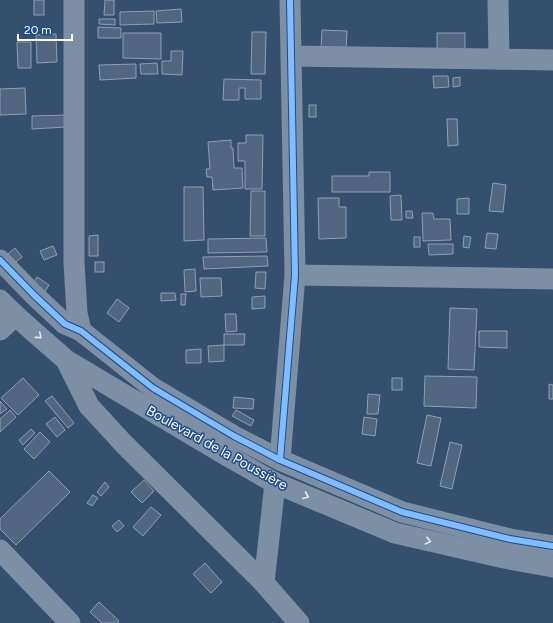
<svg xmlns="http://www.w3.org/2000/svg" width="553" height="623" font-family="Figtree,sans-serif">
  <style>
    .building { fill: #516680; stroke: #909fb2 }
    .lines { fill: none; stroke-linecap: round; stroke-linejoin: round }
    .minor { stroke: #7c8fa5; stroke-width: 21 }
    .cycleway-casing { stroke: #1d4c87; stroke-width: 8 }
    .cycleway { stroke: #80bcff; stroke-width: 6 }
    .oneway { stroke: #e5e9ed }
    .labels { text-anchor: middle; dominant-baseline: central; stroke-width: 3; stroke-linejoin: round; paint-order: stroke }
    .street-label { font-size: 14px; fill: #fff; stroke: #1d4c87 }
  </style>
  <rect width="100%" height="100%" fill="#354f6f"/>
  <g class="building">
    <rect x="34" y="0" width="10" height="15"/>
    <path d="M105,0h9v15h-10z"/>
    <path d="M181,9l1,13 -25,1 -1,-12z"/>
    <path d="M154,11v13l-34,1v-13z"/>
    <path d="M99,19h16v6l-16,-1z"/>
    <path d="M98,27l23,1v10h-23z"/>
    <path d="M322,30l25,1 -1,19 -25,-1z"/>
    <path d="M252,32h14l-1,42h-14z"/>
    <path d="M123,33h38v26l-38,-1z"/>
    <rect x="437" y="33" width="28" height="16"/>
    <path d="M56,34l1,28 -20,1 -1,-28z"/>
    <path d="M17,42h14v26h-13z"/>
    <path d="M171,51h12l-1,24 -20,-1v-13h9z"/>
    <path d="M157,63l1,11h-17l-1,-10z"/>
    <path d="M136,64v14l-36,2 -1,-15z"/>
    <path d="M433,76h15l1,11 -15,1z"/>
    <path d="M460,77v9l-7,1v-9z"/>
    <path d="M224,79l37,1v19h-16v-11h-6v12h-16z"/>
    <path d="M25,88l1,26 -26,1v-26z"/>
    <rect x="309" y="105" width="7" height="12"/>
    <path d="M66,115v12l-34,2v-13z"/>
    <path d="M447,119h10l1,26 -10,1z"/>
    <path d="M246,135h17l-1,54h-17v-28h-7v-18h8z"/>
    <path d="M231,140v8h2l1,20h8l1,20 -30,2 -1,-13h-5l-1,-8h4l-2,-27z"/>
    <path d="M369,172h21v20h-58v-16h37z"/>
    <path d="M493,183l13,2 -3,27 -14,-1z"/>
    <path d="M184,187h19l1,53 -20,1z"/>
    <path d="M251,191h14v45h-15z"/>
    <path d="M401,195l1,25h-11l-1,-24z"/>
    <path d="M318,198h21v9h7v31l-27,1z"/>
    <path d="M469,198v16h-12v-15z"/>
    <path d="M406,211h6l1,7h-7z"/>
    <path d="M422,213h11l1,6h16l1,21 -28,1z"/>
    <path d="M487,233l11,1 -2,15 -11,-1z"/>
    <path d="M98,235v21h-9v-20z"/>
    <path d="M464,236l7,1 -2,11 -6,-1z"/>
    <rect x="414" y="237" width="6" height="10"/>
    <path d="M266,238l1,14 -59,1v-14z"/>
    <path d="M428,244h25v10l-24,1z"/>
    <path d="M53,246l4,9 -13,5 -4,-9z"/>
    <path d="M15,248l7,9 -6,5 -8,-8z"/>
    <path d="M267,256l1,10 -64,3 -1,-12z"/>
    <rect x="95" y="262" width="9" height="10"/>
    <path d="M195,269l1,22 -11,1 -1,-22z"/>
    <path d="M256,272h10l-1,17 -10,-1z"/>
    <path d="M37,277l12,8 -5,8 -12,-8z"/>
    <path d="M200,278h21l1,18 -21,1z"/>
    <path d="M161,293h14l1,7 -15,1z"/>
    <path d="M181,294h5l-1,11h-4z"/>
    <path d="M265,296v12l-13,1v-12z"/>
    <path d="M117,299l12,9 -10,14 -12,-9z"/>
    <path d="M450,308l27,1 -3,61 -26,-1z"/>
    <path d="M225,314h11l1,17 -11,1z"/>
    <path d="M479,331h28v17l-28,-1z"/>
    <path d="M224,334h21l-1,11h-20z"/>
    <path d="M224,345v16l-15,1 -1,-16z"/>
    <path d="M201,349v14h-15v-13z"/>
    <path d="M425,376l52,1 -1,31 -52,-2z"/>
    <path d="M23,378l16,17 -21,20 -17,-17z"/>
    <rect x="392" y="378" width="10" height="12"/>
    <path d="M549,384l4,1v14h-4z"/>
    <path d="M368,394l12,1 -2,19h-11z"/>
    <path d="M52,396l22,27 -6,5 -23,-27z"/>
    <path d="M234,397l20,2 -1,10 -20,-1z"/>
    <path d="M0,401l7,8 -7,5z"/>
    <path d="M10,410l6,7 -16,15v-13z"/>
    <path d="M236,410l18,10 -3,6 -19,-10z"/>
    <path d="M427,415l14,3 -10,48 -14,-3z"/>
    <path d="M55,417l10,13 -8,7 -11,-13z"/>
    <path d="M364,417l13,2 -2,17 -13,-2z"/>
    <path d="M31,429l4,4 -12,12 -4,-5z"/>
    <path d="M40,432l10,10 -16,17 -10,-10z"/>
    <path d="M450,442l12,3 -10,44 -12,-3z"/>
    <path d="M49,471l21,21 -54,53 -16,-16v-10z"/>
    <path d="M144,480l10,11 -12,12 -11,-11z"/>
    <path d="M105,482l4,5 -8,9 -4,-4z"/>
    <path d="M93,495l5,3 -6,8 -5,-3z"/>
    <path d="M151,507l10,8 -18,21 -10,-9z"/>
    <path d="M119,520l5,6 -7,6 -5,-6z"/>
    <path d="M205,563l17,19 -11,11 -18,-19z"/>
    <path d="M99,602l20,19 -2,2h-15l-12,-11z"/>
  </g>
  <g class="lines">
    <g class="minor">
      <path d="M74,0v263l3,50 4,18"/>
      <path d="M498,0l1,59"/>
      <path d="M291,56l262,4"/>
      <path d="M0,260l34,35 31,29 16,7 72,57 81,48 46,24 122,52 108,27 43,7"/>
      <path d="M295,275l258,4"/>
      <path d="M0,300c21,22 44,40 66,60l158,94 51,29 120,50 109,25 49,9"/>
      <path d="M0,330l15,-14"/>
      <path d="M66,360l23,46 34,37 141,140 35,40"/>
      <path d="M280,460l15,-185 -5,-275"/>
      <path d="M0,550l70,73"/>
      <path d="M264,583l11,-100"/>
    </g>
    <defs>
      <g id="cycleway">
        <path d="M0,260l34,35 31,29 16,7 72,57 81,48 46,24 122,52 108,27 43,7"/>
        <path d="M280,460l15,-185 -5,-275"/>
      </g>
    </defs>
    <use href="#cycleway" class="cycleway-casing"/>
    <use href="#cycleway" class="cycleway"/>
  </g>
  <defs><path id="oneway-chevron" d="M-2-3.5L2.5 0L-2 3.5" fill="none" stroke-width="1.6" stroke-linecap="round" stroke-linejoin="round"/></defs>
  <g class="oneway">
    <use href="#oneway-chevron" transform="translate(39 336) rotate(40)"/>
    <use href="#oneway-chevron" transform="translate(306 496) rotate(23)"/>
    <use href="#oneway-chevron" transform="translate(428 541) rotate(13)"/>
  </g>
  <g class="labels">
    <g class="street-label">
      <text transform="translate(217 448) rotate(29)">Boulevard de la Poussière</text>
    </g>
  </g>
  <path d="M18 34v6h54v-6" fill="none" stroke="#ffffff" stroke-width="2"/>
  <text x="24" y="34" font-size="12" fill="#ffffff" stroke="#1d4c87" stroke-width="3" paint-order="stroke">20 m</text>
</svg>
